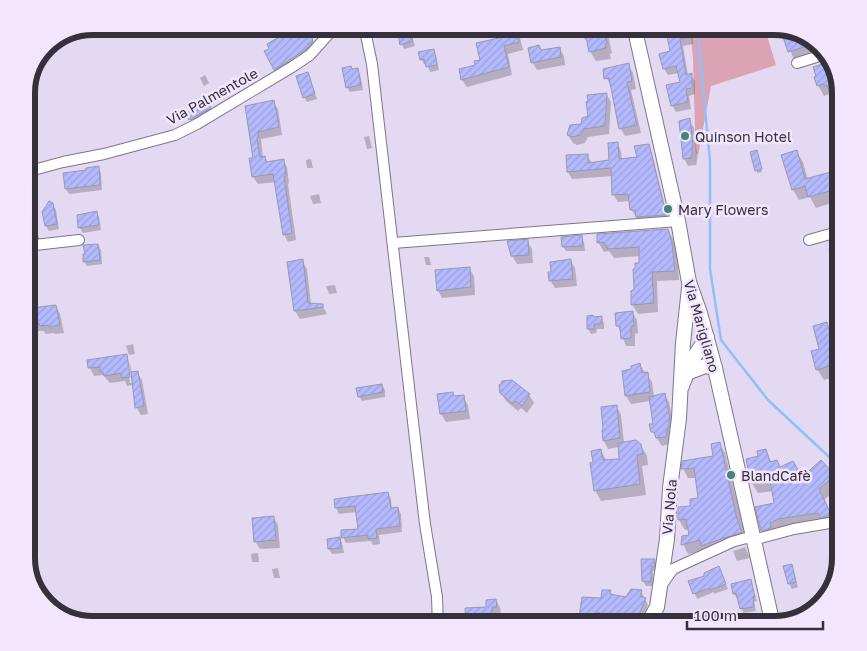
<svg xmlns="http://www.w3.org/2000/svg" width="867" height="651" font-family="'Golos Text',sans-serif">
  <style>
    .garden { fill: #dca3b5 }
    .shadow { fill: #0003; fill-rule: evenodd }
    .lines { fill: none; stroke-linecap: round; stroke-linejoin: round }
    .stream { stroke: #91bff9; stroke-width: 2.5 }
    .building { fill: url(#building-hatch); stroke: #9799b1 }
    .minor-casing { stroke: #80758c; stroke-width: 12 }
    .tertiary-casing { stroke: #80758c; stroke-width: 16 }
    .minor { stroke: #fff; stroke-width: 10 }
    .tertiary { stroke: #fff; stroke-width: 14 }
    .poi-dot { fill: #428576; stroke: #f2e6ff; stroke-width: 2 }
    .labels { text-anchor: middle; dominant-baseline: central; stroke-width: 5; stroke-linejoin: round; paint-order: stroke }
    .street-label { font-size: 14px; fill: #35303a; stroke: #f2e6ff }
    .poi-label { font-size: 14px; fill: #35303a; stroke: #f2e6ff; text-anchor: start }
    .rim { fill: none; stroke: #35303a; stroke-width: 6 }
  </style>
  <defs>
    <pattern id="building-hatch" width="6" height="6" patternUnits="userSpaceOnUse" patternTransform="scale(1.25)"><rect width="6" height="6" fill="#b4b9fd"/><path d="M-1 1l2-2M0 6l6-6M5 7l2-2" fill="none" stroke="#9b9fda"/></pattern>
  </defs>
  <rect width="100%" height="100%" fill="#e4d9f2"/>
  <path class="garden" d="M690,26h74l12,39 -65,21 -15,80 -3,-107z"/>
  <g class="shadow">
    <path d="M185,26h16l-15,2z"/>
    <path d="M301,26l6,11 4,2 5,8 -37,30 -14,-25z"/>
    <path d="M497,26h20l6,24 -15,4 4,21 -45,12 -5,-7 38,-41z"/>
    <path d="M578,26h44l1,5 -15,4 4,18 -2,1 1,5 -15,2 -6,-10 -2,-12 -3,1z"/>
    <path d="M667,26h24l2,18 -10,2 5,29h3l4,6v13l-6,2 2,13 -15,3 -4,-7 9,-22 -2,-10 -11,2 -4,-6 8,-17z"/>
    <path d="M410,32l5,14 -11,3 -2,-5z"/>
    <path d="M785,38l30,2 8,11 -29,9z"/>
    <path d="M559,48l5,8 1,9 -28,5 -5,-8 10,-11z"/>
    <path d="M433,50l3,5 3,15 -9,2 -3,-8h-3l-3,-5z"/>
    <path d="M628,65l5,8 3,16 -5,1 10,43 -16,3 -5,-8 -8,-42 -6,-8z"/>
    <path d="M357,69l3,5 3,16 -13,2 -3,-5 5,-17z"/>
    <path d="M836,71l5,22v32l-10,-29 -1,-2 -6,2 -6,-11 14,-13z"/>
    <path d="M307,73l10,26 -10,3 -3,-5z"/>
    <path d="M205,75l4,8 -5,3 -4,-8z"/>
    <path d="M607,95l4,7 -2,32 -21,3 -3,6 -8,2 -4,-2 -5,-8 14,-10z"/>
    <path d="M204,98l9,15 -20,12 -6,-11 14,-8z"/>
    <path d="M273,102l5,7 4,26 -21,4 2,19 2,-1 3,6 15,-3 4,7 2,16 -1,1 8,56 -8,2 -4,-8 -8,-52 -18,2 -5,-7 -2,-18h3l-8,-52z"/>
    <path d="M689,120l5,8 3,26h-1v11l-8,1 -4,-8z"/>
    <path d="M369,136l3,12 -5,1 -3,-12z"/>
    <path d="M617,143l4,8 1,9 16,-2 10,-13 4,8 17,69 -28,2 -10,-15 -1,-8 -12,1 -5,-8v-18l-41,3 -4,-7 -1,-16 20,-1 5,8 18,-2z"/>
    <path d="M796,151l7,11 5,18 29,-9 4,6v23l-25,8 -6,-11 -11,3 -6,-10z"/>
    <path d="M751,153l6,1 5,18 -5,1z"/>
    <path d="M311,159l2,9h-6l-1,-8z"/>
    <path d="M98,168l3,5 1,17 -33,4 -3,-5z"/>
    <path d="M319,194l2,9 -8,1 -3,-8z"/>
    <path d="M52,204l4,6 3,19 -10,2 -3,-5 -3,-14z"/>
    <path d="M96,212l3,5 2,13 -18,3 -3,-5z"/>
    <path d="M668,230l5,9 4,14 2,27 -22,1 1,31 -20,2 -6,-10 9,-39v-9l-27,2 -5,-7 -5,1 -6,-10z"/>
    <path d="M37,232l4,11 -9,1 -4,-11z"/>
    <path d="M581,237l3,5 1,9h-19l-3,-5z"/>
    <path d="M527,241l5,8 1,14 -16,1 -5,-8 -4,-14z"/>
    <path d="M98,245l3,5 1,14 -15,2 -3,-5z"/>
    <path d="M841,247v28l-6,-10 -5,-15z"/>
    <path d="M424,257h5l2,8h-5z"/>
    <path d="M570,260l5,8 2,18 -22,2 -5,-8z"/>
    <path d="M302,261l5,8 4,35 11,1 5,9 -27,5 -5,-8 -7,-48z"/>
    <path d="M469,268l5,8 1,19 -33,3 -4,-8z"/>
    <path d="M335,285l2,8 -8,1 -3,-8z"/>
    <path d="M56,306l4,8 4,19 -9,1 -1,-1 -9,1 -1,-3h-7l-4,-8 -1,-9z"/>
    <path d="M632,312l5,8 1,13 -3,1v12h-9l-8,-20z"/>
    <path d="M593,318h8l3,5v6h-7l-1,4 -5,1 -3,-5z"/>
    <path d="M826,323l8,15 7,-2v27l-6,2 3,11 -14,4 -7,-11z"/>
    <path d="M133,344l2,10 -6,1 -3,-9z"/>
    <path d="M126,356l4,8 2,9 5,-1 5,8 6,34 -7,1 -5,-8 -3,-22 -6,1 -2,-5 -15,2 -7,-8 -9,1 -4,-8zM127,362h2l3,21h-2z"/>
    <path d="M640,365l12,17 2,15 10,-3 5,8 5,26 -4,16 -8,2 -10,-15 2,-6 -4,-24 -19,3 -5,-8 -3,-24 9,-2z"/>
    <path d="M511,381l18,14 5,8 -7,10 -6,-5 -3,3 -12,-10 -5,-8z"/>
    <path d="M382,385l3,5v7l-23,4 -3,-5z"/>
    <path d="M454,397h9l5,8 2,14 -24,3 -5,-8z"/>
    <path d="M617,407l4,8 3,28 16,1 7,12 1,9 -6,1 4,29 -45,6 -6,-11v-27l5,-13 7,11 13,-1 -1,-13 -11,2 -4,-8z"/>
    <path d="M719,443l6,10 22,89 -59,12 -5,-10 7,-8 -1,-7 -4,1 -6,-10 20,-21 -3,-21h-8l-5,-10 32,-11z"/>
    <path d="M765,450l7,13 8,5 20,7h34l6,11 -16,14 12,24h-12l-56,17 -6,-11 13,-26 -2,-13 -15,2 -6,-10 -5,-23 12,-3z"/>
    <path d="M388,493l3,6 1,10 6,-1 3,6 1,18 -23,3 1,9 -7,1 -2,-4 -25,2 -3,-6 16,-7 -2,-18 -18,2 -3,-6z"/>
    <path d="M273,517l5,8 2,23 -20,1 -5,-8z"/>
    <path d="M340,538l2,5 2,10 -12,1 -3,-5z"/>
    <path d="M745,547l5,11 -13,3 -4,-10z"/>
    <path d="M258,553l1,9h-7l-1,-8z"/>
    <path d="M643,560h11l3,5 -1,6h-3v15h-7l-3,-5z"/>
    <path d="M792,565l6,22 -6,2 -3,-5z"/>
    <path d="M278,568l2,10h-6l-2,-9z"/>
    <path d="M721,572l7,17 -14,5v-2l-17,7 -7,-17z"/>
    <path d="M750,581l7,20 -3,1 2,9 -13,2 -4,-15h-2l-3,-4 -2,-9z"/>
    <path d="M610,591l2,4 15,3 14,-7 7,14 -6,16 -5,4h-17l-12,-3 1,3h-10l-1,-5 -6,4 -8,-1 -4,-6 22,-17z"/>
    <path d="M496,600l4,8 1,6 -6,1 1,10h-28z"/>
  </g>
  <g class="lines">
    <path class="stream" d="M697,26l13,135v108l11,71 47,60 73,68"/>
  </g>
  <g class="building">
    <path d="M296,26h6l2,7 6,5 2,-1 1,4 -8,9 -31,20 -10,-19 5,-2 -2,-5 19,-11 -2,-3z"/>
    <path d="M496,26h19l4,16 -15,4 5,21 -48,13 -2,-11 16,-4 -1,-4 6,-1 -4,-17 23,-5z"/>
    <path d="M584,26h19l4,17 -2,1 1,4 -17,4z"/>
    <path d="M665,26h25v11l-10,2 6,36 6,-2v15l-6,1 2,13 -17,4 -5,-21 14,-3 -4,-16 -13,3 -4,-15 11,-3z"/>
    <path d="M410,31l3,10 -13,4 -2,-11z"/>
    <path d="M795,33l20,7 2,3 -29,9 -5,-15z"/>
    <path d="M539,45l2,5 19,-3 1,10 -30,6 -3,-15z"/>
    <path d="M434,49l3,16 -11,2 -2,-8 -4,1 -2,-8z"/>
    <path d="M828,62l4,9 3,-1 6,23v31h-2l-12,-39h-3l-1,-1 -6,2 -3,-9 2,-1 -3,-9z"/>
    <path d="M629,63l3,18 -5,1 10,43 -18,4 -10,-51 -5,1 -1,-10z"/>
    <path d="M351,66l1,3 6,-1 3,17 -15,3 -4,-20z"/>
    <path d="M308,72l7,22 -12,4 -7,-22z"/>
    <path d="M607,93l-2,33 -21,3 -3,6 -9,2 -5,-2 3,-10 11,-1 1,-6 6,-2 -2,-14 2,-1 -1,-6z"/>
    <path d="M205,96l6,12 -22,12 -4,-6 14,-9 -3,-4z"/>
    <path d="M274,100l5,27 -21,5 1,5 -2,1 3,19 5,-1 1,6 18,-3 2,17h-2l8,57 -9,2 -10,-61 -21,3 -3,-19h4l-8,-52z"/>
    <path d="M690,118l3,28h-1v12l-9,1 -4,-38z"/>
    <path d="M618,142l1,17 18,-2 -3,-11 15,-2 17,71 -30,2 -1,-7h-5l-2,-16 -16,1 -1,-27 -44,4 -1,-17 22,-1v9l21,-3 -1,-17z"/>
    <path d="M757,150l5,19 -7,2 -5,-19z"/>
    <path d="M797,150l8,29 33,-9 3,10v8l-33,9 -3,-11 -13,4 -11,-35z"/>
    <path d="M99,166l1,19 -35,4 -2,-16 23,-3v-2z"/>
    <path d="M49,201l4,2 4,21 -12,2 -3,-14z"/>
    <path d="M97,211l2,14 -21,3 -1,-13z"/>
    <path d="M668,229l4,14 3,28 -23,1 2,31 -23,2v-14l3,-2 -1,-20h2v-6h4v-16l-32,2v-4h-3v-3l-7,1v-9z"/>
    <path d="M582,235l1,11 -21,1 -1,-10z"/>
    <path d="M528,239l1,16 -18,1 -4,-15z"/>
    <path d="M98,244l2,16 -17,2v-8h2l-2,-9z"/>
    <path d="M841,246v17l-8,2 -4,-16z"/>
    <path d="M303,259l5,44 15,1v3l-29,4 -7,-49z"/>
    <path d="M571,259l2,20 -24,2 -1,-9h3l-1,-10z"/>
    <path d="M470,267l1,20 -34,4 -2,-21z"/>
    <path d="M56,305l4,20 -11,2v-2l-9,1 -1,-3h-7l-2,-15z"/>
    <path d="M633,311l1,15h-3v12l-10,1 -1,-13h-4l-1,-13z"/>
    <path d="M593,315l1,2 8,-1v8h-8v5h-7v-13z"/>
    <path d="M827,322l4,15 10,-3v17l-11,3 3,11 -17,5 -5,-19 8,-2 -6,-23z"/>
    <path d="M127,354l3,23 -8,1 -1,-5 -17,3 -1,-4h-3v-5l-12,1 -1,-8z"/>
    <path d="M640,363l2,10 6,-1 2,20 -25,4 -3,-25 9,-2v-3z"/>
    <path d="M138,371l6,35 -9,2 -4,-36z"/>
    <path d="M512,380l18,14 -8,12 -6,-5 -3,3 -13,-11 -1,-8 2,-1 1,-3z"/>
    <path d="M382,384l1,8 -25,5 -2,-9z"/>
    <path d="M453,392l1,4 10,-1 2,16 -26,3 -3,-20z"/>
    <path d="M665,393l5,26 -1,1v8l-2,1 -1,8 -10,1 -2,-6h-3l-2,-8h4l-4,-27z"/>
    <path d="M617,405l3,33 -17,3 -1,-11 1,-1 -2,-22z"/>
    <path d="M636,440l5,4 2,10 -6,1 3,29 -46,7 -4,-28 3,-1 -2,-11 10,-2 2,11 16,-1 -1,-16z"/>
    <path d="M720,442l17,77 5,13 -41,14 -1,-6 -19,5 1,-9 7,-1 -3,-16 -8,1v-13l12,-1v-7l8,-1 -4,-30 -13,1 1,-8 31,-5 -2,-12z"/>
    <path d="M766,449l4,13 7,-2 3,7 13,-6 7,12 9,-2 12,-11 14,15 -16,14 12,25 -11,4 -2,-5 -40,6 -8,4 1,5 -10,3 -6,-24 19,-4 -4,-22 -19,2 -5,-24 12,-3 -1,-5z"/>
    <path d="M388,492l3,16 7,-1 2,19 -24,3 1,9 -9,1v-4l-27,3v-8l17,-1 -3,-23 -20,2 -1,-9z"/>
    <path d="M274,516l2,24 -22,2 -2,-24z"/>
    <path d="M340,537l1,11 -13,1 -1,-10z"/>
    <path d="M641,559h14l-1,8 -3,-1v16l-9,-1z"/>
    <path d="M792,564l4,18 -8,2 -5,-18z"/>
    <path d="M719,566l7,18 -16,6v-2l-17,6 -5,-13 16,-5v-3z"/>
    <path d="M751,579l4,18h-2l1,10 -14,2 -4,-16 -3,1 -2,-10z"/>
    <path d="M631,589l11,1 -2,6 6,2 -7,17 -5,2 -1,5 -25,-5 -1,8h-9l1,-13 -11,6 -9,-1 3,-20 19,1 1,-8h9l-1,4 16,3z"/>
    <path d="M496,599l1,8h-5l1,18h-27l-1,-17 21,-1v-7z"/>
  </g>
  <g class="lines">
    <defs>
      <g id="minor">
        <path d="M364,26l8,38 41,358 12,102 12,73 1,28"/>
        <path d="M797,63l29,-9"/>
        <path d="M26,172l37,-10 41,-8 71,-19 22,-11 95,-57 18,-12 26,-29"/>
        <path d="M809,240l32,-9"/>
        <path d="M393,243l285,-22"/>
        <path d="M26,246l53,-6"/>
        <path d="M661,586l12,-17 59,-27 14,-4 11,1 37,-10 47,-8"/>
      </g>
      <g id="tertiary">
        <path d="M634,26l44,195 11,61 11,31 15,55 58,257"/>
        <path d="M687,373l2,-8 18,-28"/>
        <path d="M682,386l5,-13 18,-7 10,2"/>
        <path d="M647,625l10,-18 10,-68 3,-51 9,-70 4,-75 6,-55"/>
      </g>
    </defs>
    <use href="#minor" class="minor-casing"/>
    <use href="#tertiary" class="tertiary-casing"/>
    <use href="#minor" class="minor"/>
    <use href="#tertiary" class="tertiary"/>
  </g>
  <g class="poi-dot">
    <circle cx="685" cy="136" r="5"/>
    <circle cx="668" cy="209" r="5"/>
    <circle cx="731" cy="475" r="5"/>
  </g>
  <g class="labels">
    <g class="street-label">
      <text transform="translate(212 96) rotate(-29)">Via Palmentole</text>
      <text transform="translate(702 326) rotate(74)">Via Marigliano</text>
      <text transform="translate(669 507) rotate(-85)">Via Nola</text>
    </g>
    <g class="poi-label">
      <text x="695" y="136">Quinson Hotel</text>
      <text x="678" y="209">Mary Flowers</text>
      <text x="741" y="475">BlandCafè</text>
    </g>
  </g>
  <path d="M0 0H867V651H0ZM93 35H774A58 58 0 0 1 832 93V558A58 58 0 0 1 774 616H93A58 58 0 0 1 35 558V93A58 58 0 0 1 93 35Z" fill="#f2e6ff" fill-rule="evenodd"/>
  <path class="rim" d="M93 35H774A58 58 0 0 1 832 93V558A58 58 0 0 1 774 616H93A58 58 0 0 1 35 558V93A58 58 0 0 1 93 35Z"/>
  <path d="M687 621v8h136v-8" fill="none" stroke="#35303a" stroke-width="2.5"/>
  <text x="694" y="621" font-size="15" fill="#35303a" stroke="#f2e6ff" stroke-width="4" paint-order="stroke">100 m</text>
</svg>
